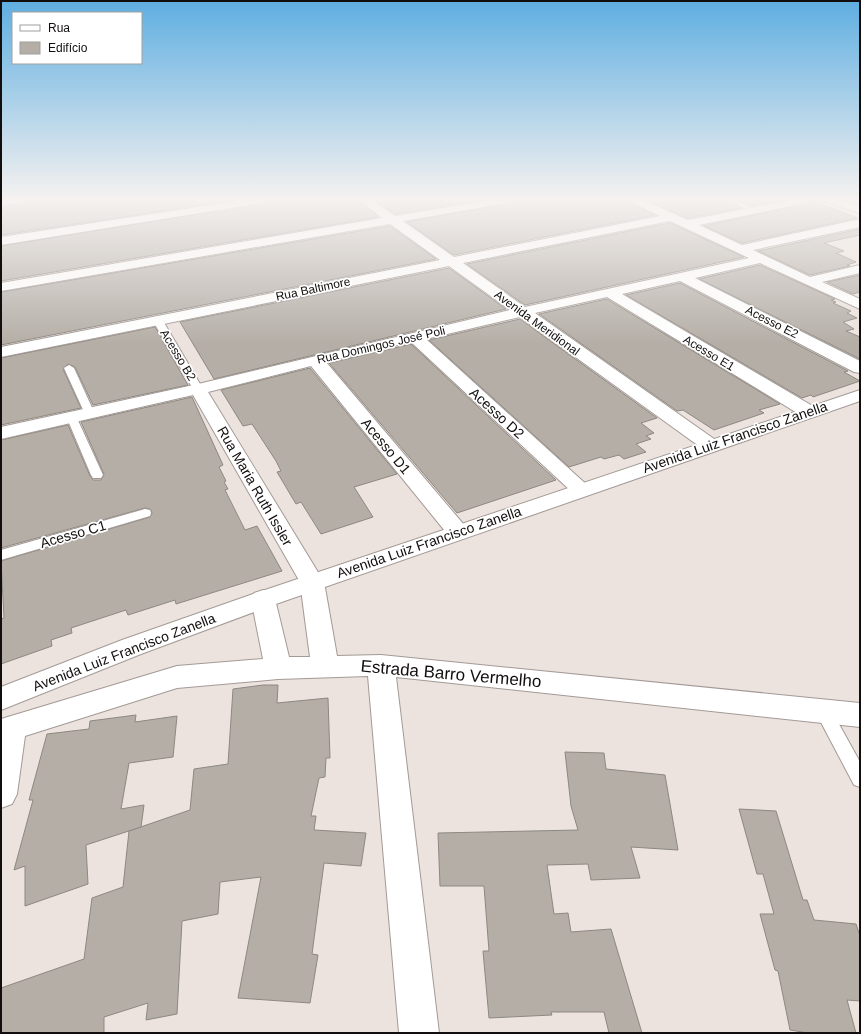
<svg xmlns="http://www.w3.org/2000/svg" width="861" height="1034" font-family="Arial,sans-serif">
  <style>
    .building { fill: #b4aea7; stroke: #8d8881 }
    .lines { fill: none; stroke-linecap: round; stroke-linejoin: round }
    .lane-casing { stroke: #a39a96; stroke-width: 2 }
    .street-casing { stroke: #a39a96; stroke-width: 2 }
    .secondary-casing { stroke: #a39a96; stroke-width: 2 }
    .lane { fill: #fff; fill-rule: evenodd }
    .street { fill: #fff; fill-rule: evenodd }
    .secondary { fill: #fff; fill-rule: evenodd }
    .labels { text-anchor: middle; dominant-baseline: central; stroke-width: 3.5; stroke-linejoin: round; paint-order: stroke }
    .far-street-label { font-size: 12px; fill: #110e0d; stroke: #fff }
    .street-label { font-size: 14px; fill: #110e0d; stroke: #fff }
    .near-street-label { font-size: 17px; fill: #110e0d; stroke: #fff }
  </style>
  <rect width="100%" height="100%" fill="#ece2de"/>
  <g class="building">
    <path d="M49,200h188l-236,35v-29z"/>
    <path d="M286,200h73l19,17 -377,64v-35z"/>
    <path d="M374,200h110l-89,14z"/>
    <path d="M513,200h116l1,3 25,12 -201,40 -47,-33 100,-18 4,-1z"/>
    <path d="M646,200h80l15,8 -53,10z"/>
    <path d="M738,200h47l-34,6z"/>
    <path d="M813,201l44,17 -115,25 -38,-17 102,-22z"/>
    <path d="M670,223l74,34 -219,48 -58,-41z"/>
    <path d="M390,226l46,33 -435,86v-53z"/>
    <path d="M860,229v6l-36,8 20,8 -8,2 20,9 -9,3 3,1 -40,9 -52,-24z"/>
    <path d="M760,265l75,34 -4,1 5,2 -3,1 18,8 -4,2 10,5 -14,4 11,7 -8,2 14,6v22l-161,-80z"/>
    <path d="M449,268l57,41 -292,70 -34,-57z"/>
    <path d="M860,275v17l-7,2 -26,-12z"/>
    <path d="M680,283l168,88 -4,1 16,9 -47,16 -2,-2 -9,3 -176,-103z"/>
    <path d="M607,299l173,105 -21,6 5,3 -50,17 -31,-20 -6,1 -138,-97z"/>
    <path d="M520,319l137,99 -16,5 13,10 -8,3 5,3 -15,5 10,8 -22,7 -5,-4 -15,4 -3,-2 -32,10 -140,-127z"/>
    <path d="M155,327l33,58 -95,20 -18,-38 -7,-3 -5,5 18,39 -80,17v-67z"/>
    <path d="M411,344l145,136 -99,33 -128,-150z"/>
    <path d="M310,368l87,106 -43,13 19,30 -52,17 -20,-32 -5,2 -19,-32 4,-1 -5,-10 -24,-37 -9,2 -22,-36z"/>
    <path d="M192,397l31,68 -4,2 7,14 -2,1 4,7 -3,1 20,40 12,-4 25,45 -106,33 -1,-4 -47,15 -2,-5 -55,18 1,5 -21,7 1,6 -51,18v-45l3,-1 -3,-57 149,-44 2,-4 -2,-4 -5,-1 -144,40v-108l67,-15 22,51 3,4h8l3,-6 -23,-52z"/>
    <path d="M263,685h15l-1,18 51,-5 2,60h-4l-1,19 -6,1 -8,38h5l-2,14 52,3 -5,33 -37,-3 -12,91 6,1 -8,48 -72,-5 23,-121 -41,5 -2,32 -36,7 -5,93 -31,6 2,-17 -44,14v16h-103v-45l83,-29 8,-61 31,-11 6,-56 61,-21 4,-41 34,-5 5,-75z"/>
    <path d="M136,715l-1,7 42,-6 -4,41 -44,6 -8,46 23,-4 -3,22 -55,18 2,39 -63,22v-40l-11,4 19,-70h-4l18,-66 42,-5 1,-8z"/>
    <path d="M565,752l39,1 2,16 59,6 13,75 -47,-3 9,31 -49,2 -3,-16 -41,1 7,49 14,-1 3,19 40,-3 31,104h-33l-5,-21h-53l1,3 -63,3 -6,-67h6l-5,-65h-44l-2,-53 140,-3 -7,-24z"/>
    <path d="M739,809l37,2 27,89h4l7,20 42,4 4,12v65l-13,-1 9,33h-48l-18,-3 -12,-59 -3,-1 -15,-56h14l-11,-40h-6z"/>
  </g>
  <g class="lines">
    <defs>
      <g id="lane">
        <path d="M727,200h8l23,11 -5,1z"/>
        <path d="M158,318l5,3 40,68 -1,2 -4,1 -5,-3 -40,-68z"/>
        <path d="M69,365l5,3 20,44 -1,2 -4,1 -5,-3 -20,-44z"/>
        <path d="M71,413l5,3 27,59 -2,3h-8l-2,-3 -25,-59z"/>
        <path d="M145,509l5,1 1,3 -1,3 -149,44v-10z"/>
        <path d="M823,704l6,2 31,56v25l-6,-2 -39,-74 2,-5z"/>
      </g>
      <g id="street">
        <path d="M1,200h27l-6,3 -21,2z"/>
        <path d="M244,200h25l-6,3 -262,42v-8z"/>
        <path d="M360,200h12l23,16 95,-16h22l-1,2 -4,1 -104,18 51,36 206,-41 -29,-14 -1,-2h13l45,20 103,-20h21l-6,3 -107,22 43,20 118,-26v8l-107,23 57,27 50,-12v8l-38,9 38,17v10l-100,-46 -65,15 165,83v12l-6,-1 -174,-91 -58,13 194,114 2,4 -2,4 -7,2 -7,-2 -195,-119 -72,16 182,128 3,4 -3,4 -7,2 -7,-2 -183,-132 -94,22 161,146 4,4 -4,4 -7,2 -7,-2 -162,-151 -85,20 139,164 3,5 -3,5 -8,2 -8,-2 -138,-170 -103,26 116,190 13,74 44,-1 479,48v24l-464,-50 43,356h-40l-31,-357 -90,3 -101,9 -152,48 -8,58 -5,10 -11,4v-89l176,-53 86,-7 -12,-60 3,-6 9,-3 9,3 3,6 14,58h21l-10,-75 -107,-187 -192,44v-12l197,-43 312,-74 -61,-44 -448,91v-10l439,-87 -50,-36 -389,67v-8l381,-65zM670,221l79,37 -224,49 -62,-44z"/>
      </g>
      <g id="secondary">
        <path d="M824,200h16l20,6v7l-34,-11z"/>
        <path d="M860,390v11l-587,204 -132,49 -140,56v-23l121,-47 134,-47z"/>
      </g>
    </defs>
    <use href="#lane" class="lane-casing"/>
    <use href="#street" class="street-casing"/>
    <use href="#secondary" class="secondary-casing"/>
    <use href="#lane" class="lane"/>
    <use href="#street" class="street"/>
    <use href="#secondary" class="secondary"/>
  </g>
  <linearGradient id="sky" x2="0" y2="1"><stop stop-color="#5eaee1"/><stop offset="0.58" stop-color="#f6f2f0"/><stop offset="1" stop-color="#f6f2f0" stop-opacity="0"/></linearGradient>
  <rect width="861" height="344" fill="url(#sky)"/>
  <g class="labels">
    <g class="far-street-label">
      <text transform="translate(313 289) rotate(-12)">Rua Baltimore</text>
      <text transform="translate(772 322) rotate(27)">Acesso E2</text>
      <text transform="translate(537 323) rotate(36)">Avenida Meridional</text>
      <text transform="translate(381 345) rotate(-13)">Rua Domingos José Poli</text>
      <text transform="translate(709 353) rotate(31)">Acesso E1</text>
      <text transform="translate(178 355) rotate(59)">Acesso B2</text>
    </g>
    <g class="street-label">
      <text transform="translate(497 413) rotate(42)">Acesso D2</text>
      <text transform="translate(735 437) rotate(-19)">Avenida Luiz Francisco Zanella</text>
      <text transform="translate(386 446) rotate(50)">Acesso D1</text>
      <text transform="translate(255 486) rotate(60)">Rua Maria Ruth Issler</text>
      <text transform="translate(73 534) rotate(-16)">Acesso C1</text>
      <text transform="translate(429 542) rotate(-19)">Avenida Luiz Francisco Zanella</text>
      <text transform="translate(124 652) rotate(-21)">Avenida Luiz Francisco Zanella</text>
    </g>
    <g class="near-street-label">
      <text transform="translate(451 674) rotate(5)">Estrada Barro Vermelho</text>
    </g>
  </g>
  <rect width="861" height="1034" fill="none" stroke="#110e0d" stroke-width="4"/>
  <rect x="12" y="12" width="130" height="52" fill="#ffffff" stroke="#a09f9e"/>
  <rect x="20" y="25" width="20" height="6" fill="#ffffff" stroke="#a09f9e"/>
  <text x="48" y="32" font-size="12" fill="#110e0d">Rua</text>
  <rect x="20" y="42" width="20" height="12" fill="#b4aea7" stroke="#a09f9e"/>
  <text x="48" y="52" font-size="12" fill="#110e0d">Edifício</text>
</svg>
